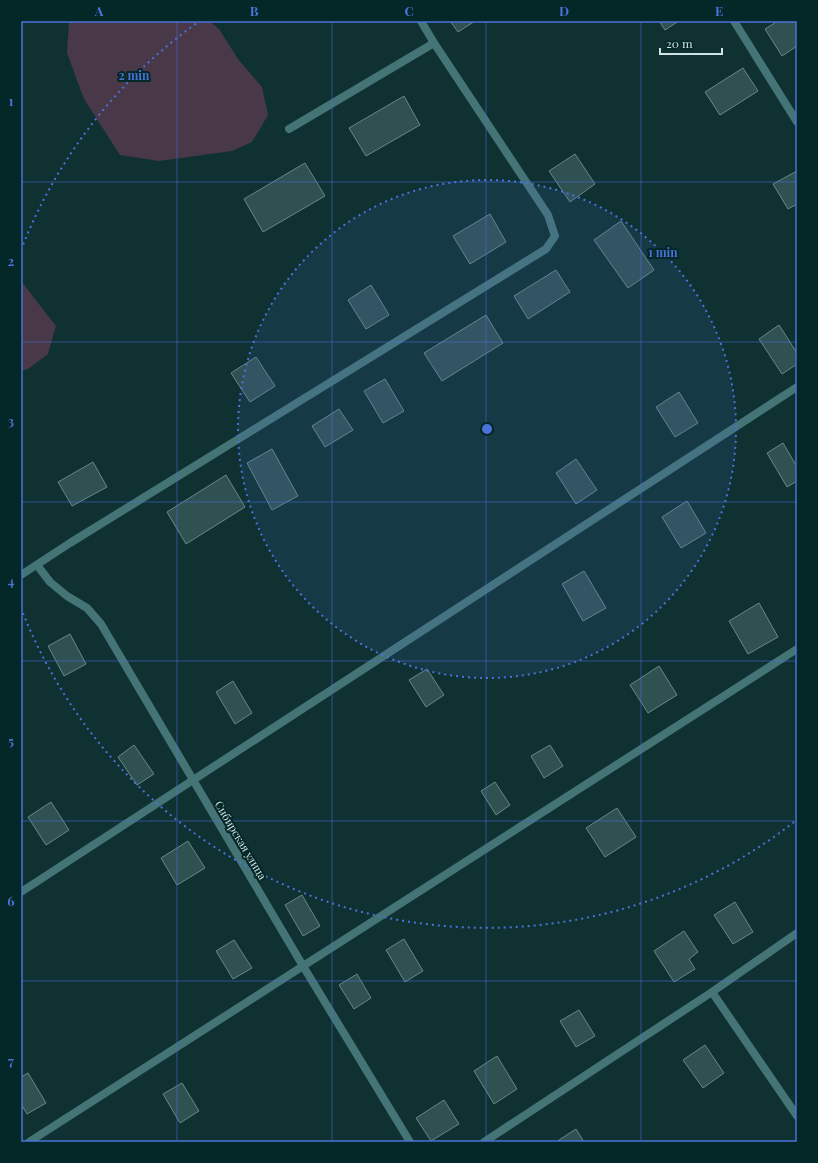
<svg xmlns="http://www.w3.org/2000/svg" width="818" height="1163" font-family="'Playfair Display',serif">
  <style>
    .green { fill: #493847 }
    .building { fill: #305152; stroke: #658889 }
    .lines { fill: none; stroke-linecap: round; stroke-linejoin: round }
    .lane { stroke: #457476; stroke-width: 8 }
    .street { stroke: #457476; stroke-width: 8 }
    .grid { fill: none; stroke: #4a73da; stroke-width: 1; stroke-opacity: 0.55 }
    .ring { fill: none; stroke: #4a73da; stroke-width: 2; stroke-dasharray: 2 4 }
    .labels { text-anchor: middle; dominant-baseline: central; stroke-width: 4; stroke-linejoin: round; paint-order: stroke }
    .street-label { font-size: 11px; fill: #d0e2e2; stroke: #042728 }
    .centre { fill: #4a73da; stroke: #042728; stroke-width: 2 }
    .ring-label { font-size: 12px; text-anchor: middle; font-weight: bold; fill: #4a73da; stroke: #042728; stroke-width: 4; stroke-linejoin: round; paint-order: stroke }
    .neatline { fill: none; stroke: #4a73da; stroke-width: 1.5 }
    .grid-label { font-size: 13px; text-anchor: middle; font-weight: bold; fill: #4a73da }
  </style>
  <rect width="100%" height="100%" fill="#0f3132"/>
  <g class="green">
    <path d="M69,21h140l10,8 19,30 24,28 6,28 -16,27 -20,9 -73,10 -39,-6 -36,-56 -17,-46z"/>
    <path d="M21,281l35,45 -8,28 -20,15 -7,2z"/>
  </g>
  <g class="building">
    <path d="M450,21h25l-17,11z"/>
    <path d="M659,21h20l-14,9z"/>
    <path d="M778,21h19v25l-15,10 -17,-27z"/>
    <path d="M743,68l15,23 -38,24 -15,-23z"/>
    <path d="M404,96l16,29 -54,31 -17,-28z"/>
    <path d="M575,154l20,30 -25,18 -21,-31z"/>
    <path d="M305,163l20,33 -62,36 -19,-33z"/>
    <path d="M797,171v33l-9,5 -15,-25z"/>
    <path d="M490,214l16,28 -36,22 -17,-28z"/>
    <path d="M621,221l33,49 -26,18 -34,-48z"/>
    <path d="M556,270l14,22 -42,27 -14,-23z"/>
    <path d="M371,285l18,30 -23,14 -18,-29z"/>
    <path d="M486,315l17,28 -61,38 -18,-28z"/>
    <path d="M779,325l18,28v11l-15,10 -23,-35z"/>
    <path d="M256,357l19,29 -25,16 -19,-29z"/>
    <path d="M385,379l19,32 -21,12 -19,-32z"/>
    <path d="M679,392l19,31 -23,14 -19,-30z"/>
    <path d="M339,409l14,21 -28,17 -13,-21z"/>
    <path d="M783,443l14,24v14l-10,6 -20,-34z"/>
    <path d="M272,449l26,47 -26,14 -25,-47z"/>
    <path d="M576,459l21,31 -21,14 -20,-31z"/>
    <path d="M93,462l14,25 -35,19 -14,-24z"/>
    <path d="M226,475l19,32 -59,37 -19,-32z"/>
    <path d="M687,501l19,32 -25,15 -19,-31z"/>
    <path d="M584,571l22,37 -23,13 -21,-37z"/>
    <path d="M759,603l19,34 -30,17 -19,-33z"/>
    <path d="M70,634l16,30 -22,12 -16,-30z"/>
    <path d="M659,666l18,29 -29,18 -18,-28z"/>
    <path d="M427,669l17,26 -18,12 -17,-27z"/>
    <path d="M233,681l19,32 -17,11 -19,-32z"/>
    <path d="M134,745l20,29 -17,11 -19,-28z"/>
    <path d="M550,745l13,21 -19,12 -13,-22z"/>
    <path d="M495,782l15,23 -14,10 -15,-24z"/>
    <path d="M51,802l18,28 -23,15 -18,-28z"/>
    <path d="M617,808l19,29 -31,20 -19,-29z"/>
    <path d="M188,841l17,27 -28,17 -16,-27z"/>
    <path d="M302,895l18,31 -17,10 -18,-31z"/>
    <path d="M735,902l18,30 -20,12 -19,-29z"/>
    <path d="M684,931l14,21 -9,7 6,10 -21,13 -20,-31z"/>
    <path d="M404,939l19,32 -18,11 -19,-32z"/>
    <path d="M234,940l18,28 -19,11 -17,-28z"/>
    <path d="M357,974l14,24 -17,11 -15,-24z"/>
    <path d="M579,1010l16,26 -19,11 -16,-26z"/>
    <path d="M705,1045l19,28 -21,15 -20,-28z"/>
    <path d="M497,1056l20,33 -23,15 -20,-33z"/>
    <path d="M28,1073l18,30 -19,11 -6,-10v-27z"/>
    <path d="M182,1083l17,28 -19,12 -17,-29z"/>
    <path d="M444,1100l15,24 -28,17 -15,-23z"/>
    <path d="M576,1129l8,13h-28z"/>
  </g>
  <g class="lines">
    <path class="lane" d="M289,129l145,-86"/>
    <g class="street">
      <path d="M734,21l63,101"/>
      <path d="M37,565l13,17 17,14 20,12 14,16 202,342 107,176"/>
      <path d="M21,575l49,-32 476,-294 9,-13 -7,-21 -114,-172 -13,-22"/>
      <path d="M21,892l776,-505"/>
      <path d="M712,992l85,124"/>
      <path d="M29,1142l768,-493"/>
      <path d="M484,1142l228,-150 85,-59"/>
    </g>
  </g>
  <path class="grid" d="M177,21v1121M332,21v1121M486,21v1121M641,21v1121M21,182h776M21,342h776M21,502h776M21,661h776M21,821h776M21,981h776"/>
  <circle cx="487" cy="429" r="249" fill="#4a73da" fill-opacity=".12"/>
  <g class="ring">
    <circle cx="487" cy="429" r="249"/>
    <path d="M794 822A499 499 0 0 1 21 608M21 250A499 499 0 0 1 197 23"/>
  </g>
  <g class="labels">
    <g class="street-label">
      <text transform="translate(241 840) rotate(59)">Сибирская улица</text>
    </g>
  </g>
  <circle cx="487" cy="429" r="6" class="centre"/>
  <g class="ring-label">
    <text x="134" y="80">2 min</text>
    <text x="663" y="257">1 min</text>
  </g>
  <rect width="818" height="1163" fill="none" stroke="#042728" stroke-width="44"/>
  <path d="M660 48v6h62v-6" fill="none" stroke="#d0e2e2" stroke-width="2"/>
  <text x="666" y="48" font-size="12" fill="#d0e2e2" stroke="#042728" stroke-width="3" paint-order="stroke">20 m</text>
  <rect x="22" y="22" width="774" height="1119" class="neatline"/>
  <g class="grid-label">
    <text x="99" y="16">A</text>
    <text x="254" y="16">B</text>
    <text x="409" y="16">C</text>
    <text x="564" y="16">D</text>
    <text x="719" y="16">E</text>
    <text x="11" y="106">1</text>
    <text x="11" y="266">2</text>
    <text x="11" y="426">3</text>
    <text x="11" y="586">4</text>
    <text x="11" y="746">5</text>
    <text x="11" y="906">6</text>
    <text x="11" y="1066">7</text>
  </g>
</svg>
